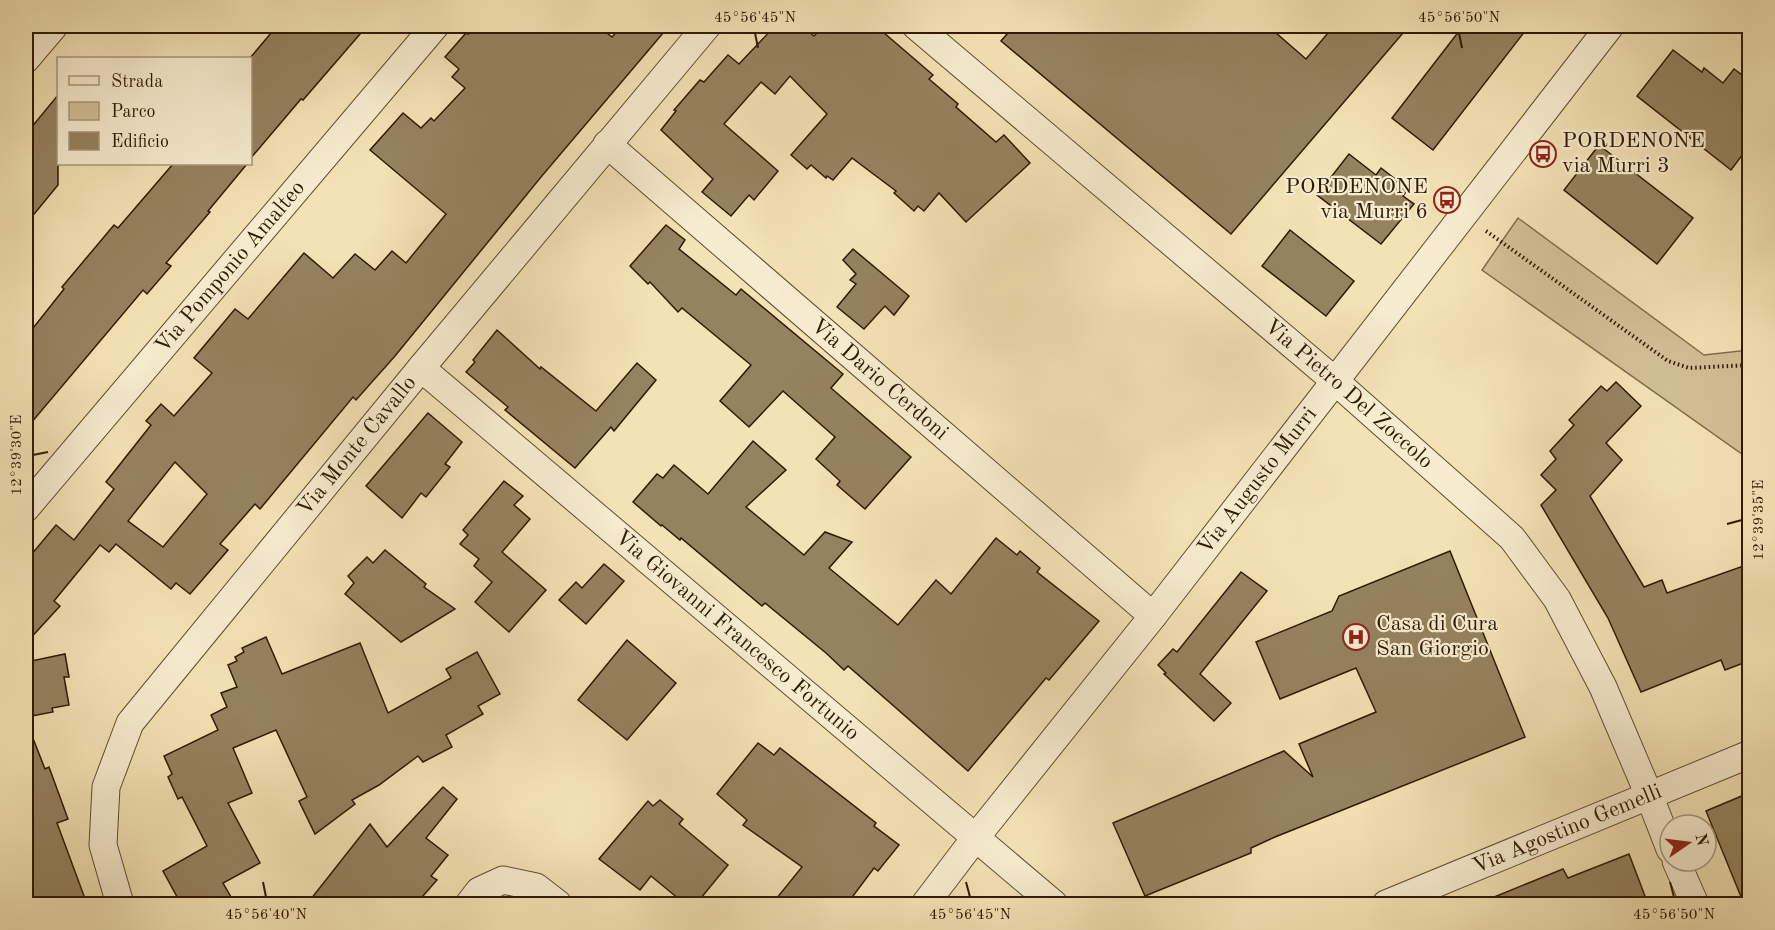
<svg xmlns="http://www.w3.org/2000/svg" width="1775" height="930" font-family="'Old Standard TT',serif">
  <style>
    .green { fill: #d2c097; stroke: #806d4c; stroke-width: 1.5 }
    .building { fill: #95825f; stroke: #2f1a02; stroke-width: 1.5; fill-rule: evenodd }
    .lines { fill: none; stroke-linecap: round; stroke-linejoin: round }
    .minor-casing { stroke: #604c2f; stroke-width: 29 }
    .path { stroke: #2f1a02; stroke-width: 4; stroke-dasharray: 1.5 3; stroke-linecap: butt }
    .minor { stroke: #f7eccf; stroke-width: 27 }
    .ticks { fill: none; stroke: #2f1a02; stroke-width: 2 }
    .labels { text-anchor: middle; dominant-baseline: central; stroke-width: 4.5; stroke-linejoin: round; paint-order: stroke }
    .poi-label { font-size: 22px; fill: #2f1a02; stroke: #f7eccf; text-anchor: start }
    .street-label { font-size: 22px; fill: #2f1a02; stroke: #f7eccf }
    .neatline { fill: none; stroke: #2f1a02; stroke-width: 2 }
    .ticks-label { font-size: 15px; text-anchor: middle; fill: #2f1a02 }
  </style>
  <rect width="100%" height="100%" fill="#f3e2b5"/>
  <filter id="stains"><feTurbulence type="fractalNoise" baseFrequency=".00333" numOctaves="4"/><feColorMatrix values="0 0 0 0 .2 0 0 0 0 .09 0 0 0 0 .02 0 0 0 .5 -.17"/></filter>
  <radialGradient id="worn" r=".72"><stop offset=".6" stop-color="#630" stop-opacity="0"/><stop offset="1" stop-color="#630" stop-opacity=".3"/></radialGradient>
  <path class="green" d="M1518,218l186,137 45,-5v109l-267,-189z"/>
  <g class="building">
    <path d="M277,26h90l-64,74 -2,-1 -51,60v-101z"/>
    <path d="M476,26h122l14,11 10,-11h47l-128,151 -146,179 -39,44 -3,-3 -93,112 -5,-5 -35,40 8,6 -38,44 -14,-11 -5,6 -55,-45 -7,8 -9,-7 -46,56 6,5 -34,37v-82l30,-36 18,15 40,-51 -8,-7 45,-57 -5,-4 15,-17 13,12 38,-43 -18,-15 41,-49 13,10 56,-66 29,25 22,-24 20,16 17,-19 14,12 40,-49 -76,-64 33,-37 18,15 10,-10 3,3 31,-33 -13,-11 7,-8 -14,-12 21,-24 2,1zM175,462l32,32 -44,53 -35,-26z"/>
    <path d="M775,26h27l12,10 10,-10h52l57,49 -4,4 29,25 -2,3 40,35 8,-7 26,28 -64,59 -27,-29 -15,18 -6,-5 -4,5 -20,-18 2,-2 -44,-33 -19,22 -6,-4 -1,2 -15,-13 -4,4 -16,-14 36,-41 -37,-38 -15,18 -14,-12 -37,42 54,47 -24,29 -5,-5 -18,21 -29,-24 11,-13 -52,-49 15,-19 -2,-1 26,-30 4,2 24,-27 11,9z"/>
    <path d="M1014,26h254l38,33 28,-33h75l-178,208 -230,-193z"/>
    <path d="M1463,26h66l-96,124 -41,-32z"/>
    <path d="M1673,50l29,22 2,-4 19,15 11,-14 15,11v66l-18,24 -94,-74z"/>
    <path d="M58,95v90l-32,39v-90z"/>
    <path d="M1599,145l94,73 -36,46 -93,-74z"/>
    <path d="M1349,154l27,21 5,-7 27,21 -5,7 11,8 -33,40 -64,-49z"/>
    <path d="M173,164h74l-39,47 2,1 -44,51 5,3 -24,28 -4,-4 -117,139v-92l38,-48 -2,-2 52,-62 4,3z"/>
    <path d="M666,225l19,15 -6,9 57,46 5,-6 102,85 -12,14 80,69 -46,52 -28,-24 3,-4 -24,-22 19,-22 -52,-46 -34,36 -29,-26 31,-36 -69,-57 -4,4 -28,-30 -2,2 -18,-18z"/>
    <path d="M1290,230l64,51 -28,35 -64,-50z"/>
    <path d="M853,249l56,47 -15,19 -9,-9 -21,23 -27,-22 19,-23 -6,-4 6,-6 -13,-14z"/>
    <path d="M497,330l43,39 1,-2 55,44 41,-48 19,17 -42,51 -3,-4 -36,41 -70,-58 3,-3 -42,-35 9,-10 -2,-2z"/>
    <path d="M1616,382l25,24 -35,37 16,17 -32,36 54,91 18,-7 5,13 82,-29v97l-24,9 -4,-10 -80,32 -33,-74 -67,-113 15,-15 -15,-15 15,-16 -6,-8 24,-26 -5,-5 32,-34 6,5z"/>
    <path d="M428,413l34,29 -17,22 5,3 -24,30 -5,-4 -19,25 -36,-32z"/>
    <path d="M753,441l33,29 -40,37 58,48 21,-23 27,10 -23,26 69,57 38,-45 15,14 45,-56 21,17 3,-4 20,17 -3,4 62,49 -50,59 -3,-2 -78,93 -120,-105 -4,4 -18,-17 -61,-50 -3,3 -81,-68 -1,2 -18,-15 -1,1 -28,-24 24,-28 6,4 11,-13 34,29z"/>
    <path d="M504,481l19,15 -9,9 16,14 -28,33 44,38 -37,42 -34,-30 17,-20 -18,-16 5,-7 -19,-15 8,-9 -5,-5z"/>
    <path d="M385,550l41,34 -2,3 31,22 -54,33 -56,-48 9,-11 -6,-7 19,-19 6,6z"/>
    <path d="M1450,551l75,186 -250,100 -24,11v5l-106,43 -32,-73 171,-72 29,26 -14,-33 77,-32 -20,-44 -76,31 -24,-57 76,-31 7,-15z"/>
    <path d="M604,564l20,17 -38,43 -27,-24 17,-18 6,6z"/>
    <path d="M1241,572l26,19 -67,83 31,29 -17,18 -50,-47 2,-1 -8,-8 15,-16 4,3z"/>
    <path d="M266,637l16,37 78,-31 28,70 63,-35 -5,-9 31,-17 23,42 -22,12 5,8 -37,21 6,12 -29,15 -5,-6 -39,29 -27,15 3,4 -40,30 -16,-33 8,-4 -31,-67 -43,18 19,45 -24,10 32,60 -37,20 12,21h-54l-18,-33 44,-25 -25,-49 -4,2 -10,-22 4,-3 -8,-18 54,-26 -7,-15 16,-8 -6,-14 16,-6 -9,-22 9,-4 -2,-4 9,-5 -2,-4z"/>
    <path d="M627,640l49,43 -49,57 -49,-40z"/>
    <path d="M65,654l4,23h-5l5,28 -17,3 1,4 -27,5v-55z"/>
    <path d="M26,723h1l18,46 4,-2 19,52 -11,4 30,81h-61z"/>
    <path d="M758,743l16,12 6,-7 96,75 -2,3 25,19 -21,26 -4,-3 -27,36h-75l30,-37 -59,-42 4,-5 -30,-26z"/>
    <path d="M443,787l14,12 -31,39 22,17 -17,21 6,4 -21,24h-109l63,-80 17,23z"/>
    <path d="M1749,793v111h-5l-38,-93z"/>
    <path d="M660,800l23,19 -4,5 49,41 -32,39h-11l-34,-28 -11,14 -41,-31 49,-58 5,5z"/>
    <path d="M1629,854l16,42 -19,8h-149l86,-35 5,9z"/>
  </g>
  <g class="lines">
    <defs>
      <g id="minor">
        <path id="s1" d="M916,26l419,355 177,157 45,61 46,88 46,108 21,54"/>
        <path d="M26,59l28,-33"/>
        <path id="s2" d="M607,144l546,472"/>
        <path id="s3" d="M421,368l633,536"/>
        <path id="s4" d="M26,508l409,-482"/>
        <path d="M1676,861l19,43"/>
        <path id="s5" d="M120,904l-17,-59 3,-58 24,-64 291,-355 286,-342"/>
        <path d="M469,904l10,-13 24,-11 33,7 22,17"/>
        <path id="s6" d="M925,904l51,-67 177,-221 457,-590"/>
        <path id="s7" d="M1386,904l364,-150"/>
      </g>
    </defs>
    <use href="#minor" class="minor-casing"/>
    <path class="path" d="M1486,231l182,130 21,7 61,-3"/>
    <use href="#minor" class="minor"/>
  </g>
  <path class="ticks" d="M755,33l3,15M1459,33l3,15M33,455l15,-3M1727,524l15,-4M263,882l3,15M966,882l4,15M1670,882l4,15"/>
  <defs>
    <symbol id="bus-ring" viewBox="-11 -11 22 22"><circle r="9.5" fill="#f7eccf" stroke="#8f2418" stroke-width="1.5"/><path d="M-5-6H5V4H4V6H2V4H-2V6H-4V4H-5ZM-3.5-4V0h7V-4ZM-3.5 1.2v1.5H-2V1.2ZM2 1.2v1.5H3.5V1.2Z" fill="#8f2418"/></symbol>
    <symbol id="hospital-ring" viewBox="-11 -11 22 22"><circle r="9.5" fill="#f7eccf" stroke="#8f2418" stroke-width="1.5"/><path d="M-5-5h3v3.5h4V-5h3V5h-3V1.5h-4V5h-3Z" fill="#8f2418"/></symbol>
  </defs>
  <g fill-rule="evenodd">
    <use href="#bus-ring" x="1528" y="139" width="30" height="30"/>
    <use href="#bus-ring" x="1432" y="185" width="30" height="30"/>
    <use href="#hospital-ring" x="1341" y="622" width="30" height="30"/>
  </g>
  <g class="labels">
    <g class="poi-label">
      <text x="1562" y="141">PORDENONE<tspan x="1562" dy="25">via Murri 3</tspan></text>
      <text x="1428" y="187" text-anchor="end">PORDENONE<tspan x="1428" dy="25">via Murri 6</tspan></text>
      <text x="1376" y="624">Casa di Cura<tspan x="1376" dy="25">San Giorgio</tspan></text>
    </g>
    <g class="street-label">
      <text stroke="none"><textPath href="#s4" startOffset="316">Via Pomponio Amalteo</textPath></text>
      <text stroke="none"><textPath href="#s2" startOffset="360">Via Dario Cerdoni</textPath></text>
      <text stroke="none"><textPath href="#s1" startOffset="568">Via Pietro Del Zoccolo</textPath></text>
      <text stroke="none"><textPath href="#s5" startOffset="546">Via Monte Cavallo</textPath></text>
      <text stroke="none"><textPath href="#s6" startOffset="538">Via Augusto Murri</textPath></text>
      <text stroke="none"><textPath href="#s3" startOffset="414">Via Giovanni Francesco Fortunio</textPath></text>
      <text stroke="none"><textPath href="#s7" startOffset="196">Via Agostino Gemelli</textPath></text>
    </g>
  </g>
  <rect width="1775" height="930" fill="none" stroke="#f3e2b5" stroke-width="66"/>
  <rect x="57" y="57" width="195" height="108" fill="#f7eccf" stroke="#a7987d" stroke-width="1.5"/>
  <rect x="69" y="76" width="30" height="9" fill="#f7eccf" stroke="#a7987d" stroke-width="1.5"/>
  <text x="111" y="87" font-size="18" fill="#2f1a02">Strada</text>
  <rect x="69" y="102" width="30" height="18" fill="#d2c097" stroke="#a7987d" stroke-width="1.5"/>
  <text x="111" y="117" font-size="18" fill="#2f1a02">Parco</text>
  <rect x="69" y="132" width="30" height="18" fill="#95825f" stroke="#a7987d" stroke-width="1.5"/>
  <text x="111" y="147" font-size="18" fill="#2f1a02">Edificio</text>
  <g transform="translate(1688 843) rotate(76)"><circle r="28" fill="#f7eccf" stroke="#a7987d" stroke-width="1.5"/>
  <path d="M0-4.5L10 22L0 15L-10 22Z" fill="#8f2418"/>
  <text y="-9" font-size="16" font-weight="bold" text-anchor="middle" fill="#2f1a02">N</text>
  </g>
  <rect x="33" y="33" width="1709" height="864" class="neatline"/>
  <g class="ticks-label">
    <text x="755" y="22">45°56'45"N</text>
    <text x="1459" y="22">45°56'50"N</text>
    <text transform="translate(16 455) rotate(-90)" y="5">12°39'30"E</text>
    <text transform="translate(1758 520) rotate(-90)" y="5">12°39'35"E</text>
    <text x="266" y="919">45°56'40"N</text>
    <text x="970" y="919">45°56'45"N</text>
    <text x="1674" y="919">45°56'50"N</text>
  </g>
  <rect width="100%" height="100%" filter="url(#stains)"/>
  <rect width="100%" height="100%" fill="url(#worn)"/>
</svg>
